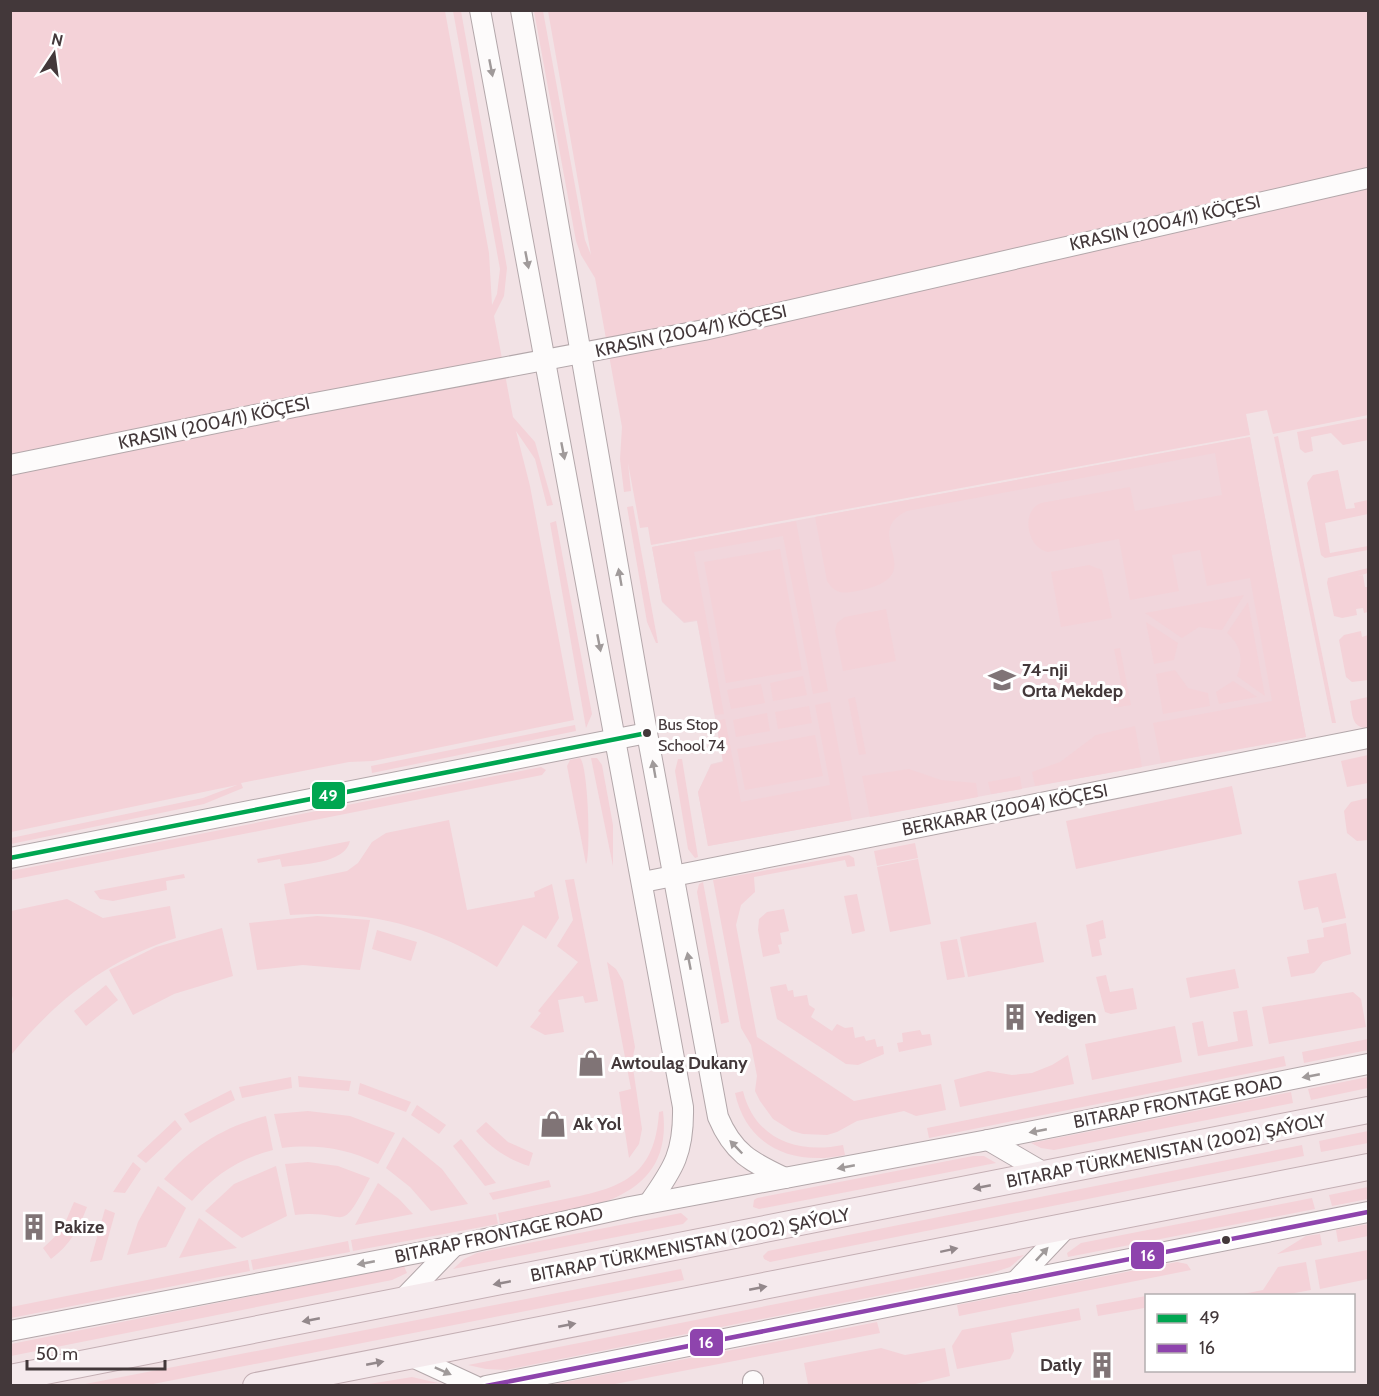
<svg xmlns="http://www.w3.org/2000/svg" width="1379" height="1396" font-family="Cabin,sans-serif">
  <style>
    .built { fill: #f1d6dc }
    .green { fill: #f4d2d8 }
    .lines { fill: none; stroke-linecap: round; stroke-linejoin: round }
    .minor-casing { stroke: #b3a7aa; stroke-width: 22 }
    .major-casing { stroke: #c4afb4; stroke-width: 28 }
    .minor { stroke: #fdfbfb; stroke-width: 20 }
    .major { stroke: #f5eaed; stroke-width: 26 }
    .bus-1-casing { stroke: #fff; stroke-width: 9 }
    .bus-2-casing { stroke: #fff; stroke-width: 9 }
    .bus-1 { stroke: #00a651; stroke-width: 4.5 }
    .bus-2 { stroke: #8e44ad; stroke-width: 4.5 }
    .oneway { fill: #a09a9a }
    .oneway2 { fill: #93888b }
    .bus-dot { fill: #43383a; stroke: #fff; stroke-width: 2 }
    .labels { text-anchor: middle; dominant-baseline: central; stroke-width: 6; stroke-linejoin: round; paint-order: stroke }
    .bus-label { font-size: 16px; fill: #43383a; stroke: #fff; text-anchor: start }
    .street-label { font-size: 18px; fill: #43383a; stroke: #fff }
    .poi-label { font-size: 18px; font-weight: bold; fill: #43383a; stroke: #fff; text-anchor: start }
    .line-badge { stroke: #fff; stroke-width: 2 }
    .badge-label { font-size: 16px; text-anchor: middle; font-weight: bold; fill: #fff }
  </style>
  <rect width="100%" height="100%" fill="#f2e2e5"/>
  <path class="built" d="M1250,437l56,300 -598,109 -10,-54 13,-28 12,-3 -26,-140 -13,2 -22,-21 -10,-55z"/>
  <g class="green">
    <path d="M10,11h435l44,242 3,52 5,-11 3,-25 -47,-258h8l46,257 -3,28 -10,20 19,101 22,25 18,63 -6,1 -12,-47 -19,-28 14,55 44,234 -201,41 -24,1 -108,21 2,5 -39,16 -193,40v-6l192,-40 34,-13 -226,47z"/>
    <path d="M534,11h9l42,229 6,15 -43,-244h820v404l-95,19 -6,-24 -21,4 4,21 -599,110 -3,-18 -8,1 -12,-65 3,28 -7,1 -4,-33 2,-32 -27,-149 -14,-23 -5,-14z"/>
    <path d="M1368,418v22l-25,5 -12,-12 -20,4 2,14 -8,2 -5,-4 -3,-17z"/>
    <path d="M1278,436l58,287h-4l-58,-286z"/>
    <path d="M1250,437l56,300 -145,26 -8,-40 119,-22 -22,-123 -43,8 -7,-36 -28,5 7,36 -49,9 -11,-61 -71,13c-21,-4 -28,-41 -7,-49l89,-16 5,24 87,-16 -7,-42 -308,58c-51,24 33,67 -56,81 -11,2 -18,-1 -24,-11l-12,-64z"/>
    <path d="M1338,470l8,39 9,-1 -1,-5 14,-3v14l-43,9 5,30 38,-7v4l-43,8 -4,-3 -14,-72 6,-8z"/>
    <path d="M633,506l25,137h-2l-9,-21 -20,-115z"/>
    <path d="M556,521l36,193 -6,14 -36,-205z"/>
    <path d="M796,521l32,170 -15,3 -30,-158 -89,16 30,162 -9,1 -18,-95 -13,2 -22,-21 -10,-54z"/>
    <path d="M780,549l22,121 -76,13 -22,-121z"/>
    <path d="M1089,565l13,5 10,48 -51,9 -10,-55z"/>
    <path d="M1368,568v5l-10,3 5,-1 2,12h3v25l-4,1 -1,-5 -7,1 1,6 -15,3 -8,-2 -7,-33 1,-5z"/>
    <path d="M1244,595l-22,35 -23,-3 -17,11 -37,-25z"/>
    <path d="M1248,602l17,94 -28,-20c7,-16 4,-31 -10,-43z"/>
    <path d="M886,609l10,52 -53,10 -8,-40 2,-8 8,-6z"/>
    <path d="M1146,622l32,21 -4,17 -20,4z"/>
    <path d="M1361,631l1,6 6,-2v45l-16,2 -6,-5 -7,-37 5,-5z"/>
    <path d="M1120,648l11,57 -17,3 -2,-13 11,-3 -9,-43z"/>
    <path d="M1175,670l13,18 20,5 2,13 -47,8 -7,-40z"/>
    <path d="M803,676l4,19 -34,6 -3,-18z"/>
    <path d="M1233,681l24,16 -38,7 -3,-12z"/>
    <path d="M761,684l4,19 -34,6 -4,-19z"/>
    <path d="M855,697l11,57 -7,1 -11,-56z"/>
    <path d="M1368,697v31c-17,0 -15,-13 -18,-27z"/>
    <path d="M830,702l22,118 -144,26 -10,-54 13,-27 12,-3 -7,-41 9,-2 16,83 89,-17 -15,-80z"/>
    <path d="M809,706l3,17 -34,6 -3,-17z"/>
    <path d="M767,713l3,18 -34,6 -3,-17z"/>
    <path d="M575,725l1,6 -204,42 -1,-7z"/>
    <path d="M1135,726l7,41 -107,19 -3,-14 28,-10 36,-27z"/>
    <path d="M815,735l8,41 -78,14 -8,-41z"/>
    <path d="M1368,755v28l-21,4 -6,-26z"/>
    <path d="M580,758c8,7 11,96 6,106l-19,-98 3,-6z"/>
    <path d="M591,758h6l5,7 11,60v41z"/>
    <path d="M678,759h4l16,98 -3,1 -7,-9 -13,-78z"/>
    <path d="M541,767l5,3 -4,5 -531,105v-9z"/>
    <path d="M909,769l32,11 35,3 2,14 -108,20 -8,-41z"/>
    <path d="M1020,776l2,13 -31,5 -3,-12z"/>
    <path d="M1232,786l10,48 -166,35 -10,-48z"/>
    <path d="M1368,798v42l-11,1 -10,-8 -3,-22 7,-9z"/>
    <path d="M449,820l18,90 68,-13 -1,-5 18,-8 7,34 -13,21 -23,-14 -26,42c-68,-42 -128,-57 -207,-52l-6,-31 63,-13 11,-8 14,-21 14,-9z"/>
    <path d="M350,841c-5,23 -48,23 -68,26l-2,-8 -22,4 -1,-4z"/>
    <path d="M915,843l3,15 -41,8 -3,-15z"/>
    <path d="M849,855l5,3 1,8 -8,1 -2,-7 -91,17 1,15 -14,13 -5,20 21,112 97,64 87,-17 5,26 -30,6 -12,-5 -47,10 -20,11 -10,3 -24,-1 -11,-3 -19,-12 -13,-18 -5,-10 2,-15 -6,-31 -10,-17 -28,-148z"/>
    <path d="M918,859l13,65 -41,8 -13,-65z"/>
    <path d="M1336,873l10,45 -24,5 -4,-16 -14,3 -6,-29z"/>
    <path d="M184,874l1,4 -19,3 1,9 -54,11 -13,-2 -6,-8z"/>
    <path d="M574,879l24,122 -13,2 -2,-7 -25,4 6,32 -19,3 -15,-8 11,-14 -3,-2 40,-49 -21,-16 16,-26 -8,-40z"/>
    <path d="M703,882l26,140 -8,2 -24,-132 2,-8z"/>
    <path d="M857,894l8,37 -13,3 -8,-38z"/>
    <path d="M67,899l36,19 67,-12 6,32c-69,22 -120,62 -165,117l-1,-54 3,-1 -3,-13 1,-76z"/>
    <path d="M784,909l5,22 -9,2 2,11 -4,1 2,8 -17,4 -5,-27 1,-11 8,-7z"/>
    <path d="M317,916l53,4 -10,50 -57,-5 -46,5 -8,-47z"/>
    <path d="M1103,920l3,18 -7,2 3,15 -10,2 -6,-32z"/>
    <path d="M1036,922l8,40 -76,15 -8,-40z"/>
    <path d="M1346,923l5,31 -28,8 -9,11 -23,4 -4,-20 22,-4 -2,-13 17,-3 -1,-9z"/>
    <path d="M222,928l11,48 -59,18 -41,21 -24,-45 47,-23z"/>
    <path d="M377,930l40,12 -6,19 -39,-12z"/>
    <path d="M957,939l8,38 -18,3 -7,-38z"/>
    <path d="M607,962l9,7 7,12 12,66 -3,14 10,68 -3,15 -10,14 -10,-66 12,-3z"/>
    <path d="M1235,969l4,19 -49,10 -4,-20z"/>
    <path d="M1106,975l4,17 23,-4 4,21 -26,5 -6,-2 -9,-35z"/>
    <path d="M786,984l2,7 5,-1 1,7 13,-2 2,10 6,4 -4,8 21,14 5,-7 8,4 8,-1 2,11 9,-2 2,5 9,-2 2,8 6,-1 1,8 -26,11 -12,-1 -69,-45 -7,-32z"/>
    <path d="M106,985l12,15 -32,26 -12,-15z"/>
    <path d="M1353,992l8,7 5,28 -97,17 -7,-37z"/>
    <path d="M1247,1010l6,36 -55,10 -6,-33 11,-2 5,26 30,-6 -5,-29z"/>
    <path d="M1175,1026l7,36 -90,18 -7,-36z"/>
    <path d="M920,1030l2,5 8,-1 2,11 -33,7 -2,-9 6,-1 -1,-9z"/>
    <path d="M1368,1039v11l-64,13 -2,-11z"/>
    <path d="M1068,1055l6,29 -114,23 -6,-27 34,-9 24,4 20,-2 20,-8z"/>
    <path d="M1284,1056l2,10 -357,72 -2,-10z"/>
    <path d="M298,1076l53,5 -2,10 -50,-4z"/>
    <path d="M291,1077l1,11 -50,10 -3,-11z"/>
    <path d="M1368,1077v11l-57,12 -3,-11z"/>
    <path d="M360,1083l51,19 -5,10 -48,-18z"/>
    <path d="M231,1090l4,10 -45,23 -6,-9z"/>
    <path d="M743,1091c12,49 55,63 100,54l2,10c-51,11 -98,-7 -110,-62z"/>
    <path d="M1291,1092l2,11 -239,47 -13,-2 -10,-5z"/>
    <path d="M417,1105l29,20 -7,9 -28,-19z"/>
    <path d="M308,1111l42,5 45,17 -17,31c-31,-16 -62,-20 -96,-16l-8,-34z"/>
    <path d="M663,1111c12,98 -94,99 -163,113l-2,-11c24,-5 48,-10 72,-15 55,-11 85,-24 89,-86z"/>
    <path d="M266,1116l7,34c-33,8 -59,25 -81,51l-28,-22c27,-32 61,-53 102,-63z"/>
    <path d="M175,1120l7,9 -36,34 -9,-7z"/>
    <path d="M486,1122l22,20 25,11 -4,13c-22,-7 -38,-18 -53,-35z"/>
    <path d="M1368,1131v12l-47,9 -2,-11z"/>
    <path d="M403,1137l39,32 26,35 -37,7 -21,-24 -24,-19z"/>
    <path d="M461,1139l35,44 -11,3 -32,-40z"/>
    <path d="M1302,1145l2,11 -534,106 -6,-3 -1,-3 5,-5z"/>
    <path d="M973,1156h11l12,7 -237,46 -6,-2 1,-7 3,-2z"/>
    <path d="M133,1162l8,7 -16,24 -12,-1z"/>
    <path d="M308,1162l30,4 32,12c-33,62 -20,30 -75,37l-10,-51z"/>
    <path d="M276,1166l11,50 -45,22 -37,-27 29,-27z"/>
    <path d="M549,1180l2,7 -58,13 -4,-7z"/>
    <path d="M378,1183l21,16 14,15 -58,11z"/>
    <path d="M158,1186l28,22 -20,39 -39,8 11,-33z"/>
    <path d="M1368,1187v12l-36,7 -3,-11z"/>
    <path d="M1312,1198l3,11 -247,48 -1,-4 14,-10z"/>
    <path d="M74,1202l13,5c-8,21 -17,38 -36,52l-8,-11 19,-18z"/>
    <path d="M105,1209l10,4 -13,47 -12,2z"/>
    <path d="M681,1213l7,6 -5,5 -230,45 11,-10 13,-6z"/>
    <path d="M496,1214l2,10 -145,27 -2,-11z"/>
    <path d="M199,1218l38,30 -58,10z"/>
    <path d="M1368,1224v12l-30,6 -2,-12z"/>
    <path d="M1320,1234l2,11 -45,9 29,-18z"/>
    <path d="M348,1241l2,11 -97,18 -2,-10z"/>
    <path d="M1368,1250v29l-48,10 -5,-29z"/>
    <path d="M1024,1255l-14,12 -18,6 -486,97 -20,-1 -18,-4z"/>
    <path d="M248,1260l2,11 -239,47v-11z"/>
    <path d="M1177,1262l10,2 4,6 -232,46 -2,-11z"/>
    <path d="M1306,1262l5,28 -27,5h-46l25,-5 15,-23z"/>
    <path d="M404,1266l3,7 -15,7 -381,76v-12z"/>
    <path d="M681,1269l3,11 -536,105h-68z"/>
    <path d="M1146,1296v21l-2,-9 -46,8 -2,-11z"/>
    <path d="M1079,1308l2,12 -70,13 3,18 -4,8 -53,10 -5,-23 10,-16z"/>
    <path d="M877,1322l3,11 -270,52h-60z"/>
    <path d="M881,1348l24,7 40,-7 5,28 -39,9 -103,-1 -4,-21z"/>
    <path d="M412,1377l26,6 -75,2z"/>
  </g>
  <g class="lines">
    <defs>
      <g id="minor">
        <path d="M480,10l203,1097c1,45 -9,61 -34,96"/>
        <path d="M521,10l126,723 71,384c15,36 33,45 67,61"/>
        <path d="M10,465l284,-58 410,-77 664,-152"/>
        <path d="M10,858l637,-125"/>
        <path d="M643,882l725,-144"/>
        <path d="M988,1140l58,34"/>
        <path d="M1015,1282l53,-56"/>
        <path d="M399,1303l55,-57"/>
        <path d="M10,1331l444,-85 176,-39 358,-67 380,-76"/>
        <path d="M410,1356l65,30"/>
        <path d="M753,1381v5"/>
        <path d="M486,1386l882,-174"/>
      </g>
      <g id="major">
        <path d="M10,1378l1358,-268"/>
        <path d="M256,1386l1112,-219"/>
      </g>
    </defs>
    <use href="#minor" class="minor-casing"/>
    <use href="#major" class="major-casing"/>
    <use href="#minor" class="minor"/>
    <use href="#major" class="major"/>
    <defs>
      <path id="bus-1" d="M10,858l637,-125"/>
      <path id="bus-2" d="M486,1386l882,-174"/>
    </defs>
    <use href="#bus-1" class="bus-1-casing"/>
    <use href="#bus-2" class="bus-2-casing"/>
    <use href="#bus-1" class="bus-1"/>
    <use href="#bus-2" class="bus-2"/>
  </g>
  <defs><path id="oneway-solid" d="M-6-.8H1V-3.2L6.5 0L1 3.2V.8H-6Z" transform="scale(1.5)"/></defs>
  <g class="oneway">
    <use href="#oneway-solid" transform="translate(491 68) rotate(79)"/>
    <use href="#oneway-solid" transform="translate(527 260) rotate(79)"/>
    <use href="#oneway-solid" transform="translate(563 451) rotate(79)"/>
    <use href="#oneway-solid" transform="translate(620 577) rotate(-100)"/>
    <use href="#oneway-solid" transform="translate(599 643) rotate(79)"/>
    <use href="#oneway-solid" transform="translate(654 769) rotate(-100)"/>
    <use href="#oneway-solid" transform="translate(689 961) rotate(-101)"/>
    <use href="#oneway-solid" transform="translate(1311 1076) rotate(169)"/>
    <use href="#oneway-solid" transform="translate(1038 1131) rotate(169)"/>
    <use href="#oneway-solid" transform="translate(736 1147) rotate(-134)"/>
    <use href="#oneway-solid" transform="translate(846 1167) rotate(169)"/>
    <use href="#oneway-solid" transform="translate(1042 1254) rotate(-47)"/>
    <use href="#oneway-solid" transform="translate(366 1263) rotate(169)"/>
    <use href="#oneway-solid" transform="translate(443 1371) rotate(24)"/>
  </g>
  <g class="oneway2">
    <use href="#oneway-solid" transform="translate(982 1187) rotate(169)"/>
    <use href="#oneway-solid" transform="translate(949 1250) rotate(-12)"/>
    <use href="#oneway-solid" transform="translate(502 1283) rotate(169)"/>
    <use href="#oneway-solid" transform="translate(758 1288) rotate(-11)"/>
    <use href="#oneway-solid" transform="translate(311 1320) rotate(169)"/>
    <use href="#oneway-solid" transform="translate(567 1325) rotate(-11)"/>
    <use href="#oneway-solid" transform="translate(375 1363) rotate(-11)"/>
  </g>
  <defs>
    <symbol id="school-bare" viewBox="-9 -9 18 18"><path d="M0-5L7-2L0 1L-7-2ZM-4 1L0 2.5L4 1V4Q0 6-4 4Z" fill="#807476" stroke="#fff" stroke-width="2.5" paint-order="stroke"/></symbol>
    <symbol id="building-bare" viewBox="-9 -9 18 18"><path d="M-4-6H4V6H1V3H-1V6H-4ZM-2.5-4.3h1.7v1.8h-1.7ZM.8-4.3h1.7v1.8H.8ZM-2.5-1h1.7V.8h-1.7ZM.8-1h1.7V.8H.8Z" fill="#807476" stroke="#fff" stroke-width="2.5" paint-order="stroke"/></symbol>
    <symbol id="shop-bare" viewBox="-9 -9 18 18"><path d="M-5-2.5h2.3a2.7 3.5 0 0 1 5.4 0H5L5.5 6h-11ZM-1.5-2.5h3a1.5 2.3 0 0 0-3 0Z" fill="#807476" stroke="#fff" stroke-width="2.5" paint-order="stroke"/></symbol>
  </defs>
  <g fill-rule="evenodd">
    <use href="#school-bare" x="983" y="661" width="38" height="38"/>
    <use href="#building-bare" x="996" y="998" width="38" height="38"/>
    <use href="#shop-bare" x="572" y="1044" width="38" height="38"/>
    <use href="#shop-bare" x="534" y="1105" width="38" height="38"/>
    <use href="#building-bare" x="15" y="1208" width="38" height="38"/>
    <use href="#building-bare" x="1083" y="1346" width="38" height="38"/>
  </g>
  <g class="bus-dot">
    <circle cx="647" cy="733" r="5"/>
    <circle cx="1226" cy="1240" r="5"/>
  </g>
  <g class="labels">
    <g class="bus-label">
      <text x="658" y="724">Bus Stop<tspan x="658" dy="21">School 74</tspan></text>
    </g>
    <g class="street-label">
      <text transform="translate(1165 223) rotate(-13)">KRASIN (2004/1) KÖÇESI</text>
      <text transform="translate(691 331) rotate(-12)">KRASIN (2004/1) KÖÇESI</text>
      <text transform="translate(214 423) rotate(-12)">KRASIN (2004/1) KÖÇESI</text>
      <text transform="translate(1005 810) rotate(-11)">BERKARAR (2004) KÖÇESI</text>
      <text transform="translate(1178 1102) rotate(-11)">BITARAP FRONTAGE ROAD</text>
      <text transform="translate(1166 1151) rotate(-11)">BITARAP TÜRKMENISTAN (2002) ŞAÝOLY</text>
      <text transform="translate(499 1235) rotate(-12)">BITARAP FRONTAGE ROAD</text>
      <text transform="translate(690 1245) rotate(-11)">BITARAP TÜRKMENISTAN (2002) ŞAÝOLY</text>
    </g>
    <g class="poi-label">
      <text x="1022" y="670">74-nji<tspan x="1022" dy="21">Orta Mekdep</tspan></text>
      <text x="1035" y="1017">Yedigen</text>
      <text x="611" y="1063">Awtoulag Dukany</text>
      <text x="573" y="1124">Ak Yol</text>
      <text x="54" y="1227">Pakize</text>
      <text x="1082" y="1365" text-anchor="end">Datly</text>
    </g>
  </g>
  <g class="line-badge">
    <rect x="311" y="781" width="35" height="29" rx="6" fill="#00a651"/>
    <rect x="1130" y="1241" width="35" height="29" rx="6" fill="#8e44ad"/>
    <rect x="689" y="1328" width="35" height="29" rx="6" fill="#8e44ad"/>
  </g>
  <g class="badge-label">
    <text x="328" y="801">49</text>
    <text x="1148" y="1261">16</text>
    <text x="706" y="1348">16</text>
  </g>
  <rect width="1379" height="1396" fill="none" stroke="#43383a" stroke-width="24"/>
  <rect x="1145" y="1294" width="210" height="78" fill="#ffffff" stroke="#b4afb0" stroke-width="1.5"/>
  <rect x="1157" y="1314" width="30" height="9" fill="#00a651" stroke="#b4afb0" stroke-width="1.5"/>
  <text x="1199" y="1324" font-size="18" fill="#43383a">49</text>
  <rect x="1157" y="1344" width="30" height="9" fill="#8e44ad" stroke="#b4afb0" stroke-width="1.5"/>
  <text x="1199" y="1354" font-size="18" fill="#43383a">16</text>
  <g transform="translate(54 54) rotate(13)" stroke="#ffffff" stroke-width="4.5" paint-order="stroke">
  <path d="M0-4.5L10 22L0 15L-10 22Z" fill="#43383a"/>
  <text y="-9" font-size="16" font-weight="bold" text-anchor="middle" fill="#43383a">N</text>
  </g>
  <path d="M27 1360v9h138v-9" fill="none" stroke="#43383a" stroke-width="3"/>
  <text x="36" y="1360" font-size="18" fill="#43383a" stroke="#ffffff" stroke-width="4.5" paint-order="stroke">50 m</text>
</svg>
